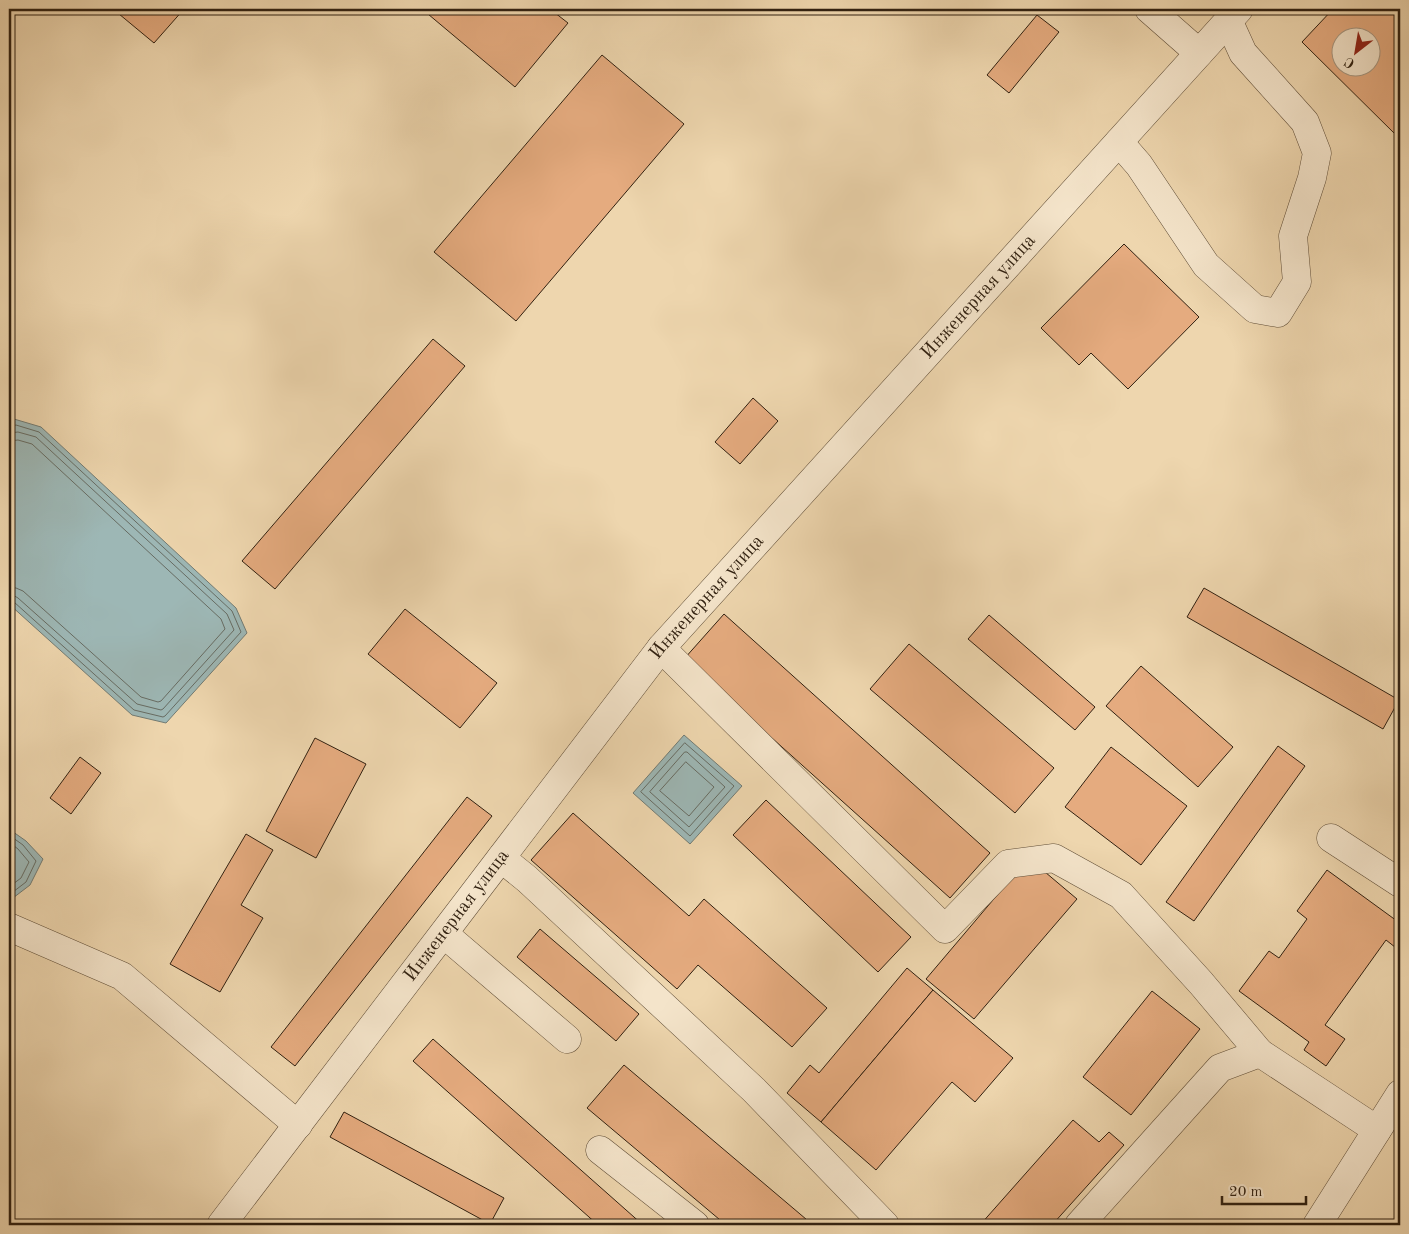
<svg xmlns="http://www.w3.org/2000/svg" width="1409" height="1234" font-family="'Old Standard TT',serif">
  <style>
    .water { fill: #9db7b5; stroke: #727b73 }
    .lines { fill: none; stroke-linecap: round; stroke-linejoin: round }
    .shore { stroke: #676c63; stroke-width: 1 }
    .building { fill: #e5ab7f; stroke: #312111; fill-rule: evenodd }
    .minor-casing { stroke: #604e38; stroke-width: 29 }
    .minor { stroke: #f4e4ca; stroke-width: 28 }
    .labels { text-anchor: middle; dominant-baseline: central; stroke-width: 5; stroke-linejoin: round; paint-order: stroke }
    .street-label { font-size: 19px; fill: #312111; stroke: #f4e4ca }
  </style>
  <rect width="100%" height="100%" fill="#eed6ae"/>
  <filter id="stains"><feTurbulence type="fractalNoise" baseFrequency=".004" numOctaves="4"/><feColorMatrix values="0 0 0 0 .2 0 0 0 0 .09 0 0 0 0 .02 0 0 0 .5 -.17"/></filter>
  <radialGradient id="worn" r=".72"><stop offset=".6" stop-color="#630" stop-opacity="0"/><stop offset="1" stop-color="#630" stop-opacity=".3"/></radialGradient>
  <g class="water">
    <path d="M14,419l27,8 195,181 11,25 -81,90 -34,-8 -123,-111v-180z"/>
    <path d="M684,735l58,51 -52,58 -57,-51z"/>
    <path d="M9,829l17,12 17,18 -13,26 -21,16z"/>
  </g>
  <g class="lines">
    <g class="shore">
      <path d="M9,427l7,-2 23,7 193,179 9,21 -76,84 -2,1 -29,-7 -120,-108 -5,-1"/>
      <path d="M9,433l9,-1 18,5 191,177 7,16 -71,79 -2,1 -24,-6 -119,-106 -5,-3h-4"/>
      <path d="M9,441l9,-1 14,4 189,175 4,10 -64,72 -3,1 -17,-5 -118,-106 -7,-3 -7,-1"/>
      <path d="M685,743l49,43 -44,50 -49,-44z"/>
      <path d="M685,752h2l38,35 -36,40 -39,-35z"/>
      <path d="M686,762l28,25 -25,29 -29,-25z"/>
      <path d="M9,835l14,10 13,16 -10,21 -17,13"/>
      <path d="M9,842l9,7 11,13 -8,16 -12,9"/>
    </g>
  </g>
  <g class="building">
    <path d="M113,9h71l-30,34z"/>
    <path d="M422,9h128l18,14 -53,64z"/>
    <path d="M1333,9h67v123l-3,4 -95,-94zM1342,38h30v30h-30z"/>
    <path d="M1037,15l22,17 -50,61 -22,-18z"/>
    <path d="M602,55l82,69 -168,197 -82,-69z"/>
    <path d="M1124,244l75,73 -71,72 -37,-36 -12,12 -38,-37z"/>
    <path d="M433,339l32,27 -190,223 -33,-28z"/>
    <path d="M753,398l25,23 -38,43 -25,-22z"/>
    <path d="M1204,588l195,112 -16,29 -196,-112z"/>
    <path d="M405,609l92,74 -37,45 -92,-74z"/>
    <path d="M724,614l266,239 -40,45 -266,-239z"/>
    <path d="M989,615l106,92 -20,23 -107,-91z"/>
    <path d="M909,644l145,124 -39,45 -145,-124z"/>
    <path d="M1141,666l92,81 -35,40 -92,-81z"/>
    <path d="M315,738l51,26 -50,94 -50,-27z"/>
    <path d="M1278,746l27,20 -111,155 -28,-19z"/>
    <path d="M1111,747l76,59 -46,59 -76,-58z"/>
    <path d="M80,757l21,16 -30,41 -21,-16z"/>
    <path d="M467,797l25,19 -197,250 -24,-19z"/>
    <path d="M766,800l145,137 -33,35 -145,-137z"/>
    <path d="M573,813l116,103 15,-17 123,109 -35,39 -94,-82 -21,24 -146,-129z"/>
    <path d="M246,834l27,16 -32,55 22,13 -43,74 -50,-28z"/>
    <path d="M1327,870l70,51 3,-4v34l-14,-11 -61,85 20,14 -19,27 -22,-16 5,-8 -70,-51 30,-40 10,7 28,-39 -10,-8z"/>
    <path d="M1045,872l32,27 -103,120 -48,-40 89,-105z"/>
    <path d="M540,929l99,85 -23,27 -99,-84z"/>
    <path d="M907,968l26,22 -112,132 -34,-29 23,-28 9,8z"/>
    <path d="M933,990l80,68 -38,44 -23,-20 -76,88 -55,-48z"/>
    <path d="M1152,991l48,38 -69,86 -48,-38z"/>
    <path d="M433,1039l210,186h-45l-185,-164z"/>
    <path d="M624,1065l189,160h-87l-139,-117z"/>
    <path d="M344,1112l160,86 -14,26 -160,-87z"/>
    <path d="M1073,1120l26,22 10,-10 15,13 -72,80h-72z"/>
  </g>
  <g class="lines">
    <defs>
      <g id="minor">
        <path d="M1149,9l50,44"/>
        <path d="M1119,142l20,23 67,100 49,44 23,4 19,-31 -4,-46 19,-58 5,-25 -12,-31 -62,-69 -15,-33"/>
        <path d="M661,648l284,281 63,-65 46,-6 67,37 80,88 59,70"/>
        <path d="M1331,838l69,45"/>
        <path d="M501,858l26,21 227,211 131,135"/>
        <path d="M9,927l113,49 176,149"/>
        <path d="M444,934l123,105"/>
        <path d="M600,1150l95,75"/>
        <path id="s1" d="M221,1225l440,-577 578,-639"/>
        <path d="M1079,1225l141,-157 40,-15 117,77"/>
        <path d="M1317,1225l83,-131"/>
      </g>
    </defs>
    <use href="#minor" class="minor-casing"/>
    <use href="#minor" class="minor"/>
  </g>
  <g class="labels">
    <g class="street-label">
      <text stroke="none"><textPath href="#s1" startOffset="1199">Инженерная улица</textPath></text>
      <text stroke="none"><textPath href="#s1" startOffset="794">Инженерная улица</textPath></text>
      <text stroke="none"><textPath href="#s1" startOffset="389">Инженерная улица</textPath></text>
    </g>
  </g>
  <rect width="1409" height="1234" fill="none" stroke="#eed6ae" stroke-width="30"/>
  <rect x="10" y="10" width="1389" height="1214" fill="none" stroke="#312111" stroke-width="2.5"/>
  <rect x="15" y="15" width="1379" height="1204" fill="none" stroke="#312111"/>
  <g transform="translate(1356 52) rotate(211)"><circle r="24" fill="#f4e4ca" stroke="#a69680"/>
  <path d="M0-4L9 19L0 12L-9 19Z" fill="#8f2418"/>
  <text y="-8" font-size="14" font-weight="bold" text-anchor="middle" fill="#312111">С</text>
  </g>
  <path d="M1222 1196v8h84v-8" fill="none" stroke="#312111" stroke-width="2.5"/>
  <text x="1229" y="1196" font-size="15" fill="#312111" stroke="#f4e4ca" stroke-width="4" paint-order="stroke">20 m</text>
  <rect width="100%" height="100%" filter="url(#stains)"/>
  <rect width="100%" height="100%" fill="url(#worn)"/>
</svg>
